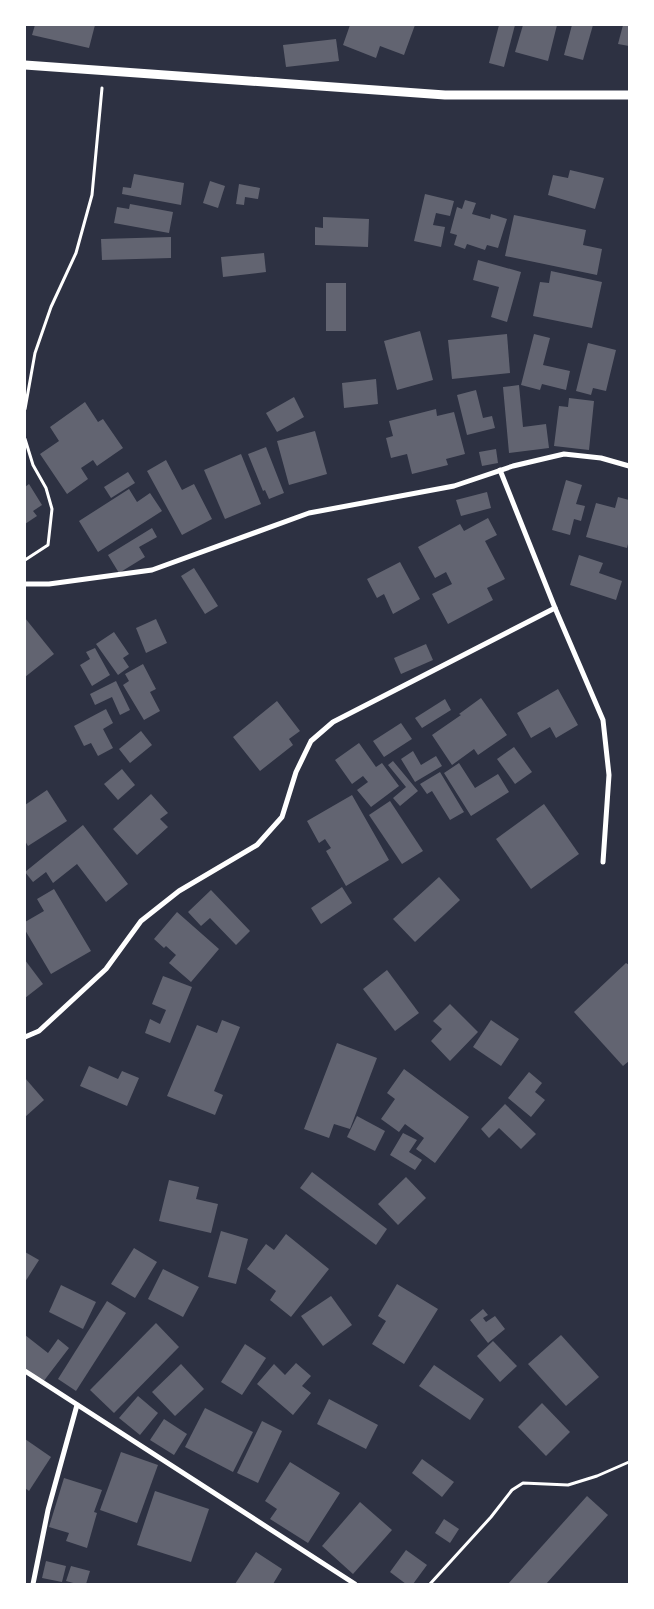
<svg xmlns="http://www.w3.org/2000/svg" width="654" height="1609" font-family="'DM Sans',sans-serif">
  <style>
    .building { fill: #626471 }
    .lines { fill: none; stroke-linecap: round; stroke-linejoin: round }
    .path { stroke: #fff; stroke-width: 3 }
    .minor { stroke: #fff; stroke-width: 5 }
    .tertiary { stroke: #fff; stroke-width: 9 }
  </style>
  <rect width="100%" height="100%" fill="#2d3142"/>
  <g class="building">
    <path d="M35,25h60l-6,23 -57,-13z"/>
    <path d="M350,25h65l-11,30 -24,-9 -4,12 -33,-13z"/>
    <path d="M499,25h16l-11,42 -15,-4z"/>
    <path d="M523,25h34l-9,36 -33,-9z"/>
    <path d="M572,25h21l-10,35 -19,-5z"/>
    <path d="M623,25h6v21l-11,-2z"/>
    <path d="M336,39l3,22 -53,6 -3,-22z"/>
    <path d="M570,170l34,8 -9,31 -47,-14 5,-20 15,3z"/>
    <path d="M134,174l50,9 -3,22 -59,-11 1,-7 8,1z"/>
    <path d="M210,181l15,5 -7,22 -15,-5z"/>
    <path d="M239,184l21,4 -2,11 -13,-2 -1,8 -8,-1z"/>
    <path d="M425,194l29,7 -4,15 -14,-3 -3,12 12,2 -4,20 -27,-6z"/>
    <path d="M465,200l11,3 -4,11 18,5 1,-5 16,5 -9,29 -11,-3 -2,5 -18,-6 -2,5 -11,-4 3,-10 -7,-2 7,-26 5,2z"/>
    <path d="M130,204l43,8 -4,21 -55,-10 3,-16 12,2z"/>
    <path d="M514,215l72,15 -3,15 19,4 -5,26 -92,-19z"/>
    <path d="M323,217l46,2 -1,28 -53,-2v-18l8,1z"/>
    <path d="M171,237v21l-69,2 -1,-21z"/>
    <path d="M264,253l2,19 -43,5 -2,-20z"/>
    <path d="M478,260l43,12 -14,50 -16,-5 8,-30 -26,-7z"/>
    <path d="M551,271l51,11 -10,46 -59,-12 7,-34 9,1z"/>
    <rect x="326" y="283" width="20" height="48"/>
    <path d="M420,331l13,49 -36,10 -13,-49z"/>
    <path d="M507,334l3,39 -58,6 -4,-39z"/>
    <path d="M534,334l16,4 -7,27 27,6 -4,19 -24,-6 -2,6 -19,-5z"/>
    <path d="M588,343l28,7 -10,41 -13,-3 -2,7 -15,-4z"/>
    <path d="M376,379l2,25 -34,4 -2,-25z"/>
    <path d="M519,385l4,42 23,-3 3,24 -40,5 -6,-66z"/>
    <path d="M476,390l7,28 9,-2 3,12 -28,7 -10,-40z"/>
    <path d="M294,397l10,20 -27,15 -11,-19z"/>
    <path d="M569,398l25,3 -5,49 -35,-4 5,-40 9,1z"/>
    <path d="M85,402l13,20 5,-3 20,29 -26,18 -4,-6 -12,8 7,11 -21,15 -27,-40 19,-13 -9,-14z"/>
    <path d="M436,409l1,7 17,-4 11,42 -19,5 2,6 -36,9 -5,-20 -16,4 -5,-20 7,-2 -4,-15z"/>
    <path d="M315,431l12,43 -38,11 -12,-44z"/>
    <path d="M266,447l18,46 -15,6 -4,-9 -2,1 -15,-37z"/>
    <path d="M496,449l2,14 -16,3 -3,-14z"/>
    <path d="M241,454l20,50 -36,15 -21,-49z"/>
    <path d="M166,460l16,30 12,-6 18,35 -30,16 -35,-64z"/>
    <path d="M128,472l7,11 -24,15 -7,-11z"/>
    <path d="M566,480l16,5 -6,19 9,2 -4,15 -7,-2 -4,16 -18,-5z"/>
    <path d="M29,484l13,21 -9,6 4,5 -12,8v-37z"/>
    <path d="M129,489l8,13 13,-9 12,18 -64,41 -19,-31z"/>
    <path d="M487,492l4,16 -30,8 -5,-16z"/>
    <path d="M618,497l11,3v40l-2,8 -41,-11 10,-34 19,5z"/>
    <path d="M488,518l9,17 -12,6 20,38 -18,9 6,12 -45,24 -16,-30 20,-10 -6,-12 -11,6 -17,-31 42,-23 4,7z"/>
    <path d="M152,528l5,9 -18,10 6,10 -26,16 -11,-18z"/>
    <path d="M579,555l24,8 -4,10 23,8 -6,19 -46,-15z"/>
    <path d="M400,562l20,37 -27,15 -9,-20 -7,4 -10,-19z"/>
    <path d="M194,568l24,38 -13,8 -24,-38z"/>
    <path d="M25,618l29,36 -29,23z"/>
    <path d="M156,619l11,24 -21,10 -10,-25z"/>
    <path d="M114,632l15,22 -6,4 6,9 -11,8 -22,-31z"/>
    <path d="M426,644l7,16 -32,14 -7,-16z"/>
    <path d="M95,648l15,27 -18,11 -12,-21 10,-6 -4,-7z"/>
    <path d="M143,664l13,25 -6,3 10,19 -16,9 -21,-35 6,-4 -4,-7z"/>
    <path d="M116,681l14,29 -10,5 -8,-18 -17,8 -5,-11z"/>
    <path d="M558,689l20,36 -22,13 -6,-11 -19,11 -14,-25z"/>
    <path d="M481,698l26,37 -29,20 -4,-6 -22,16 -20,-30 29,-20 -2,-1z"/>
    <path d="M445,699l6,11 -29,18 -7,-10z"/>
    <path d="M277,701l23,30 -11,8 4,6 -33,26 -27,-34z"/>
    <path d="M106,709l7,14 -10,6 10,19 -15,8 -7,-13 -7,3 -10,-20z"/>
    <path d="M401,723l11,16 -28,18 -11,-16z"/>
    <path d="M141,731l11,14 -22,18 -11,-14z"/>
    <path d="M359,743l17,24 6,-4 17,23 -28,21 -14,-17 11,-8 -5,-6 -11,8 -17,-24z"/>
    <path d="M514,747l18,25 -17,12 -18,-25z"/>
    <path d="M413,751l8,14 15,-9 6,10 -27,16 -14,-23z"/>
    <path d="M393,761l25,30 -18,15 -7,-8 13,-11 -18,-22z"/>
    <path d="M459,763l16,25 23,-14 11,18 -38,24 -27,-43z"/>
    <path d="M122,769l13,16 -17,15 -14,-16z"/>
    <path d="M440,772l24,40 -14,8 -18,-29 -5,3 -7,-10z"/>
    <path d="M47,790l20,31 -39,25 -3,-5v-36z"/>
    <path d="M151,794l17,19 -8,6 8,8 -31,28 -24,-26z"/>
    <path d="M352,795l37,65 -43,26 -20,-35 5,-3 -6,-9 -6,4 -12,-22z"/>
    <path d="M390,801l33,50 -21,13 -33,-49z"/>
    <path d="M544,804l35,50 -48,35 -35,-50z"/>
    <path d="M83,825l45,59 -22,18 -29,-38 -24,19 -7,-11 -13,10 -8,-10z"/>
    <path d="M439,877l21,23 -45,42 -22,-23z"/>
    <path d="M342,887l10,16 -31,21 -10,-16z"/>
    <path d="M54,889l37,62 -40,23 -26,-44v-8l19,-11 -7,-12z"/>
    <path d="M211,890l39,41 -14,14 -26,-27 -9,8 -13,-14z"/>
    <path d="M177,912l42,37 -28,33 -22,-19 7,-8 -10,-9 -2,2 -10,-9z"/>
    <path d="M25,960l18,24 -18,14z"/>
    <path d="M626,963l3,2v96l-6,5 -49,-54z"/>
    <path d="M387,970l32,43 -24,18 -32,-42z"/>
    <path d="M163,976l29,11 -22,56 -25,-10 5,-14 10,5 6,-14 -14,-6z"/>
    <path d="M450,1004l28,28 -28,29 -19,-20 11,-12 -9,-8z"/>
    <path d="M222,1020l18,7 -26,64 9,4 -8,20 -48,-19 30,-71 20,8z"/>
    <path d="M491,1020l28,19 -18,27 -28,-19z"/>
    <path d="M337,1043l40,15 -27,71 -16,-5 -5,14 -25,-9z"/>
    <path d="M89,1066l29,13 4,-8 17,7 -12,28 -47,-20z"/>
    <path d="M404,1069l65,48 -34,46 -19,-14 8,-11 -19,-14 -6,8 -18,-13 14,-20 -8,-6z"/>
    <path d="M529,1072l13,11 -7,9 10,8 -14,17 -23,-19z"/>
    <path d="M25,1078l19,22 -19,17z"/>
    <path d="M505,1104l31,30 -15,15 -22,-21 -10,10 -8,-9z"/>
    <path d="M357,1116l28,15 -10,20 -28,-14z"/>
    <path d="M403,1133l14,7 -8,12 13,8 -7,10 -25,-15z"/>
    <path d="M312,1172l75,57 -11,16 -76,-57z"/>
    <path d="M406,1177l20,21 -28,27 -20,-21z"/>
    <path d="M169,1180l30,7 -3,12 22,5 -7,29 -52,-12z"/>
    <path d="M221,1231l27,8 -12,45 -28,-7z"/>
    <path d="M286,1234l43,35 -38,48 -21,-17 6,-9 -29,-22 19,-25 8,6z"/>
    <path d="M134,1248l23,14 -22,36 -24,-14z"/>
    <path d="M25,1252l14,8 -14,22z"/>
    <path d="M163,1269l36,18 -16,30 -35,-18z"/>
    <path d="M397,1284l41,25 -34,55 -32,-20 14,-23 -8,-5z"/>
    <path d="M61,1285l35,17 -13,27 -34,-17z"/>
    <path d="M331,1296l21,29 -29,21 -22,-30z"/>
    <path d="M107,1301l19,12 -50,78 -18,-12z"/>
    <path d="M483,1309l5,6 -5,3 3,4 9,-6 10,13 -17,14 -18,-23z"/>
    <path d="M156,1323l23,24 -65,66 -24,-23z"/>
    <path d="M25,1335l23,18 10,-14 11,9 -26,34 -18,-14z"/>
    <path d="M561,1335l38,42 -33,29 -38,-42z"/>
    <path d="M493,1341l24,25 -17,16 -23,-26z"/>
    <path d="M245,1344l21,14 -24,37 -21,-13z"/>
    <path d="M296,1363l15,13 -9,10 9,7 -18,22 -36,-31 17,-20 11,11z"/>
    <path d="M181,1364l23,25 -29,27 -23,-24z"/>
    <path d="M434,1365l50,34 -14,21 -51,-34z"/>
    <path d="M138,1396l20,17 -18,22 -21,-17z"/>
    <path d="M329,1399l49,26 -12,24 -49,-25z"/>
    <path d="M542,1403l28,29 -24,24 -28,-29z"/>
    <path d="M205,1408l48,24 -20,40 -48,-25z"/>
    <path d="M164,1419l23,15 -13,21 -24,-15z"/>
    <path d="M262,1421l20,10 -24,52 -21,-10z"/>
    <path d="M25,1439l26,18 -22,34 -4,-3z"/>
    <path d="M121,1452l37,13 -21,58 -37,-13z"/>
    <path d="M422,1459l32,23 -12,15 -30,-24z"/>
    <path d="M290,1462l50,31 -32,50 -38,-24 7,-10 -12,-8z"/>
    <path d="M64,1478l38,12 -8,22 3,1 -10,35 -21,-7 3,-8 -20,-6z"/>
    <path d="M155,1491l54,18 -18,53 -54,-17z"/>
    <path d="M587,1496l21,19 -62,69h-38z"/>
    <path d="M360,1502l32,28 -39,44 -31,-28z"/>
    <path d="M444,1519l15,10 -9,14 -15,-10z"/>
    <path d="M406,1550l21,15 -14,19h-7l-16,-12z"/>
    <path d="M256,1552l26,17 -9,15h-38z"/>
    <path d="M46,1561l20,5 -4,16 -20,-4z"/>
    <path d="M71,1566l19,5 -4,13h-9l-11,-3z"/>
  </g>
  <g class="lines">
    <g class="path">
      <path d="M25,409l10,-56 16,-46 25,-54 16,-58 10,-107"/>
      <path d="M25,439l8,26 13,23 6,21 -4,36 -23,15"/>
      <path d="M430,1584l61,-67 21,-27 11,-7 45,2 29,-9 32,-14"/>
    </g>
    <g class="minor">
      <path d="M500,470l55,138 48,112 6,55 -6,87"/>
      <path d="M25,584h24l103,-14 157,-57 145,-27 59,-20 51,-12 37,4 28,8"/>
      <path d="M25,1037l14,-6 67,-62 35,-48 38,-30 78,-46 25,-28 14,-45 15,-31 22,-19 222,-114"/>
      <path d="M25,1371l330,213"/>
      <path d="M33,1584l15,-74 29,-105"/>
    </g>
    <path class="tertiary" d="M25,65l420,30h184"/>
  </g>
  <rect width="654" height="1609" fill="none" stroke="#ffffff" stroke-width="52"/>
</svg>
